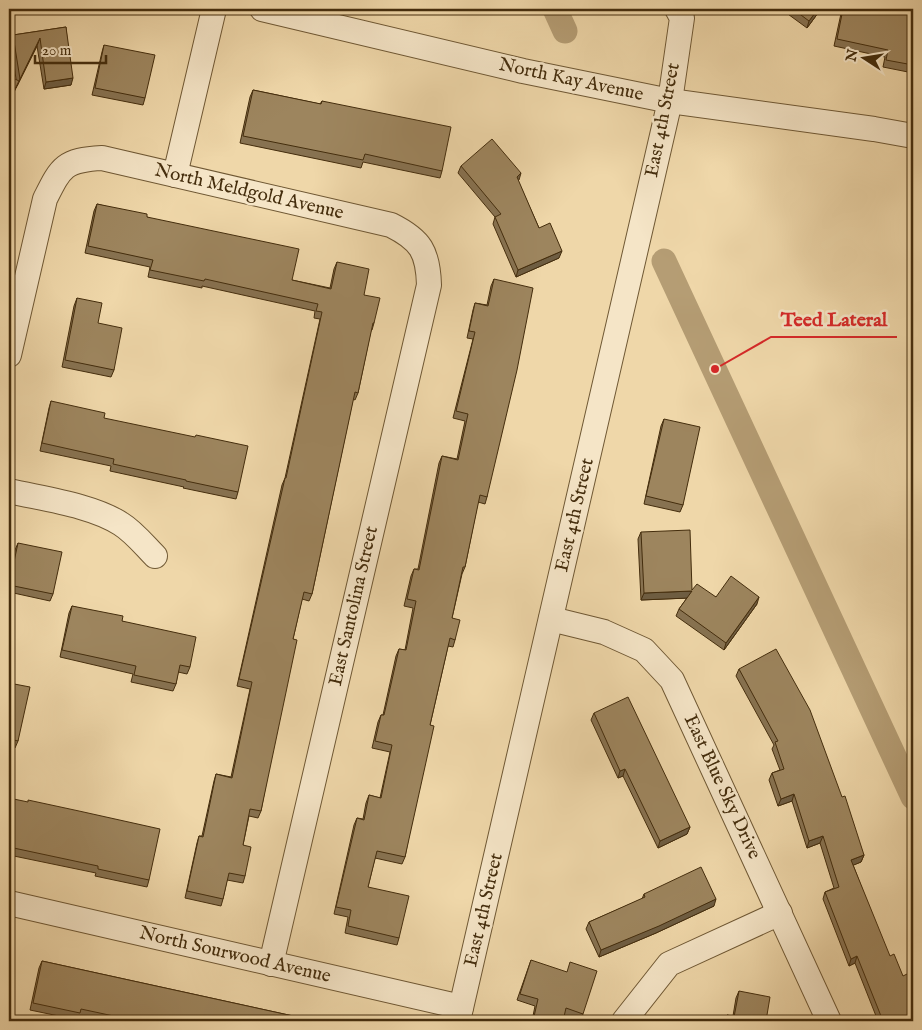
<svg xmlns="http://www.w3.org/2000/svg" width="922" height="1030" font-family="'IM FELL English',serif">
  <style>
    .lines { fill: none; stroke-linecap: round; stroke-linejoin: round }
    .canal { stroke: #b59d74; stroke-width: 25 }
    .minor-casing { stroke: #6f5834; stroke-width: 26 }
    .minor { stroke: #f5e5c7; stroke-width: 24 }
    .wall { fill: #877251; stroke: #442d0d }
    .shaded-wall { fill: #6e5d42; stroke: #442d0d }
    .building { fill: #9d855e; stroke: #442d0d }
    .labels { text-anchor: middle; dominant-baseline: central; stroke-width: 5; stroke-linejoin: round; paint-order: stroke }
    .street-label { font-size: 19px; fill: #442d0d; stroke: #f5e5c7 }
    .leader { fill: none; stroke: #d62828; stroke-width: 2 }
    .callout-dot { fill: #d62828; stroke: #f5e5c7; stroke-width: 2 }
    .callout-label { font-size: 20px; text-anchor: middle; font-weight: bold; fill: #d62828; stroke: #f5e5c7; stroke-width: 5; stroke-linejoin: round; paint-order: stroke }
  </style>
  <rect width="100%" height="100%" fill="#efd7a9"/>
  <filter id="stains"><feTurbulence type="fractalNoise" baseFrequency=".004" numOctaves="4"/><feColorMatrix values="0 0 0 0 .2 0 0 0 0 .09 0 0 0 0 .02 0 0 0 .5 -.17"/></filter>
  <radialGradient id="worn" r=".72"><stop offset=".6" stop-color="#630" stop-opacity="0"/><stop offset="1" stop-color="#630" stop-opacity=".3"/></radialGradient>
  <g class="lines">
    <g class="canal">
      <path d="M555,9l10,22"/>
      <path d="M664,261l249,536"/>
    </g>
    <defs>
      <g id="minor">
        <path d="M262,9l261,62 147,30 204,28 39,7"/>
        <path d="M175,175l39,-166"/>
        <path d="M9,355l36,-156c16,-32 19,-39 57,-41l289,67c30,15 37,27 38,60l-158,679"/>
        <path d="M9,491c34,8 83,14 112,33 13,8 24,22 34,32"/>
        <path d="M551,619l53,13 40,18 28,30 157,341"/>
        <path d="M9,903l452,104"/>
        <path d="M458,1021l212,-920 12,-83 -5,-9"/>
        <path d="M624,1021l45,-57 111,-51"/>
      </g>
    </defs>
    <use href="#minor" class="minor-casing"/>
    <use href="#minor" class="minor"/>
  </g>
  <g class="wall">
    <path d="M781,9h40l-14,19z"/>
    <path d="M842,9h71v64l-30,-6 2,-10 -51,-11z"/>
    <path d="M66,27l5,58 -27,4 -7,-43 -21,42v-9l-5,-37 2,-7z"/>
    <path d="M104,45l41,53 -2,7 -51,-10 10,-43z"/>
    <path d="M253,90l67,14 2,-3 120,70 -2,7 -77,-16 -2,6 -121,-25 10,-46z"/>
    <path d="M461,166l57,15 21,47 20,30 -43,19 -23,-53 2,-7 -37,-44z"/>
    <path d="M97,204l50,13 145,63 38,8 4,-19 3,-7 27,33 10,28 -2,7h-1l-13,63 -3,7 -2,-1 -41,195 -3,7 -7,-2 -9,40 -32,172 -3,7 -9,-2 -6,29 2,31 -2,7 -16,-3 -4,19 -2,7 -36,-8 12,-55 2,-7h3l12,-55 2,-7 15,3 19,-88 -13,-3 45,-201 3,-7 35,-159 -6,-1 1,-7 -113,-25v2l-54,-11 2,-10 -65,-14 9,-42z"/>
    <path d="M494,279l-7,218 -2,7 -7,-2 -13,65 -3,7 -10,44 3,22 -2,7 -5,-1 -18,79 -25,132 -3,7 -27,-6 -7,29 31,51 -2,7 -52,-12 3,-16 -14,-3 20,-89 3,-7 6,1 3,-16 3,-8 11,3 10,-46 -18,-4 6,-26 3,-7h2l13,-59 3,-7 6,1 8,-42 -9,-2 7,-30 3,-7h4l21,-106 3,-7 15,3 8,-38 -12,-3 20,-79 -6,-1 6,-28 2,-7 12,2 4,-19z"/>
    <path d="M77,298l37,72 -3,7 -49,-10 12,-61z"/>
    <path d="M51,401l187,91 -2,7 -53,-11 1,-1 -74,-16 1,-5 -71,-15 9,-43z"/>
    <path d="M664,419l19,86 -3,7 -36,-8 17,-78z"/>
    <path d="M641,532l51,58 24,7 41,7 -33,46 -48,-34 3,-7 8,-11 -46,2 -3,-61z"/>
    <path d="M18,543l35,51 -3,7 -41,-9v-11l6,-31z"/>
    <path d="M72,606l50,15 68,46 -3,7 -9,-2 -2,12 -3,7 -42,-9 2,-8 -73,-17 9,-44z"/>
    <path d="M739,669l125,186 -3,7 -8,3 60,156h-35l-23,-58 -6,3 -26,-67 2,-7 9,-4 -14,-45 -13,5 -15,-47 -14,5 -9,-26 3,-7 8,-3 -8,-21 2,-4 -38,-69z"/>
    <path d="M9,683l9,58 -3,7 -6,-1z"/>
    <path d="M594,713l96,114 -3,7 -29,14 -35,-72 -5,2 -27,-58z"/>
    <path d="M9,798l140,82 -2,7 -52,-11 1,-3 -87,-18z"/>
    <path d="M644,894l70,12 -58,27 -57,24 -13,-28 3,-7 53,-23z"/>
    <path d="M531,960l52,54 -2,7 -17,-5 -1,5h-31l3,-15 -18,-6z"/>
    <path d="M42,961l274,60h-215l-22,-4 -1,3 -48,-10 9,-42z"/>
    <path d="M739,991l27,30h-41l2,-6 6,1 3,-18z"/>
  </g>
  <g class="shaded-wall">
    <path d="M818,9h3l-14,19 2,-7z"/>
    <path d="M40,38l-3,8 -20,40 3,-7z"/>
    <path d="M73,78l-2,7 -27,4 2,-7z"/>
    <path d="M19,81l-3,7 -7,15v-2z"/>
    <path d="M521,173l-2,7 -5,4 3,-7z"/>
    <path d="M562,251l-3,7 -43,19 2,-7z"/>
    <path d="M692,591l-3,7 -48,2 3,-7z"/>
    <path d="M759,597l-2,7 -33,46 2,-7z"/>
    <path d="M625,769l-2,7 -5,2 2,-7z"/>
    <path d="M794,794l-2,7 -14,5 3,-7z"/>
    <path d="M690,827l-3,7 -29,14 2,-7z"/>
    <path d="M823,836l-3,7 -13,5 2,-7z"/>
    <path d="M864,855l-3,7 -12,5 2,-7z"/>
    <path d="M716,899l-2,7 -58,27 -57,24 2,-7z"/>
    <path d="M857,956l-2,7 -6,3 2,-7z"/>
  </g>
  <g class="building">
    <path d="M793,9h25l-9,12z"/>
    <path d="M843,9h70v56l-27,-5 2,-10 -51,-11z"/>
    <path d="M66,27l7,51 -27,4 -6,-44 -20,41 -7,-44z"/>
    <path d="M104,45l51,10 -10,43 -50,-10z"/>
    <path d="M9,76l10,5 -10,20z"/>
    <path d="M253,90l68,14 1,-3 129,26 -9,44 -77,-17 -2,6 -120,-24z"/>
    <path d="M492,139l29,34 -4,4 22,51 11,-5 12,28 -44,19 -23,-53 6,-3 -40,-48z"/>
    <path d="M97,204l50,10v3l152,32 -7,31 39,9 6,-27 32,7 -5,26 16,3 -6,25h-1l-15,70 -3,-1 -43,202 -8,-2 -11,47 4,1 -36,171 -11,-2 -7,36 8,2 -6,29 -16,-3 -6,26 -36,-8 12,-55 4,1 13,-63 16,4 20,-96 -13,-3 46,-201h1l36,-166 -6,-1 2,-7 -113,-25 -1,2 -54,-11 3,-10 -65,-14z"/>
    <path d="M494,279l39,9 -16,82 -30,127 -7,-2 -15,72h-2l-11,51 8,2 -5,20 -5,-2 -20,87 4,1 -29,131 -28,-6 -9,36 41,9 -10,42 -51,-12 3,-16 -15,-3 21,-89 7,2 5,-25 12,3 11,-53 -17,-4 6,-26h3l15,-66 7,1 10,-49 -9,-2 7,-30 5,1 23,-114 16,4 10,-46 -12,-3 19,-79 -6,-1 6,-28 13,3z"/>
    <path d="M77,298l25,5 -4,20 24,5 -8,42 -49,-10z"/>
    <path d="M51,401l54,12 -1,5 91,19 1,-2 52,11 -10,46 -52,-11v-1l-73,-16 1,-5 -72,-16z"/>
    <path d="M664,419l36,8 -17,78 -37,-9z"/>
    <path d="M690,530l2,60 5,-6 19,13 15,-21 28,21 -33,46 -47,-34 13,-18 -48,2 -3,-61z"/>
    <path d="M18,543l44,9 -9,42 -44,-9z"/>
    <path d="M72,606l51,10 -1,5 74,16 -6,30 -10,-2 -4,19 -42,-9 2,-9 -74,-16z"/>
    <path d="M776,649l34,61 32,87 3,-1 19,59 -13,5 39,96 4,-2 9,22 10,-5v50h-30l-26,-65 -6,3 -26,-67 14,-5 -16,-51 -14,5 -15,-47 -13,5 -9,-26 12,-4 -9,-27 3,-1 -39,-72z"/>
    <path d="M9,683l21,4 -12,54 -9,-2z"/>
    <path d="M628,697l62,130 -30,14 -35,-72 -5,2 -26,-58z"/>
    <path d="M9,798l19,4v-2l51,11 81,18 -11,51 -51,-11v-3l-89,-19z"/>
    <path d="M701,867l15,32 -57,27 -58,24 -12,-28 56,-25 -1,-3z"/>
    <path d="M531,960l36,12 3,-10 27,9 -14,43 -17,-6 -3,13h-30l5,-22 -18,-5z"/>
    <path d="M42,961l274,60h-179l-56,-12 -1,4 -47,-10z"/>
    <path d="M739,991l31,6 -4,24h-40l1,-6 7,2z"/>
  </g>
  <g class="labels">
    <g class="street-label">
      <text transform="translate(571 80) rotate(12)">North Kay Avenue</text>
      <text transform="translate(663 120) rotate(-79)">East 4th Street</text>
      <text transform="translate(249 192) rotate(13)">North Meldgold Avenue</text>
      <text transform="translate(575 515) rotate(-77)">East 4th Street</text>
      <text transform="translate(354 606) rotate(-77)">East Santolina Street</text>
      <text transform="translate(722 787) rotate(65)">East Blue Sky Drive</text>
      <text transform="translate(484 910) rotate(-77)">East 4th Street</text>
      <text transform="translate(235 955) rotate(13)">North Sourwood Avenue</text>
    </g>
  </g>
  <path class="leader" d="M715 369L771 337H897"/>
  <circle class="callout-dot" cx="715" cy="369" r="5"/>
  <g class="callout-label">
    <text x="834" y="326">Teed Lateral</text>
  </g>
  <rect width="922" height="1030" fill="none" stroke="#efd7a9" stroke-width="30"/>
  <rect x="10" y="10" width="902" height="1010" fill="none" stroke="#442d0d" stroke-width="2.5"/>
  <rect x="15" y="15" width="892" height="1000" fill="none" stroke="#442d0d"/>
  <g transform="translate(864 58) rotate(282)" stroke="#f5e5c7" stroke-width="4" paint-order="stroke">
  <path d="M0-4L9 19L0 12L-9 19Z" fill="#442d0d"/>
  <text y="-8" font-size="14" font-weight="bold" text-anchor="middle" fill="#442d0d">N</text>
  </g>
  <path d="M35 55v8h71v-8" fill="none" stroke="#442d0d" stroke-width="2.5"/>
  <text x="42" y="55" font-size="15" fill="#442d0d" stroke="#f5e5c7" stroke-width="4" paint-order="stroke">20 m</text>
  <rect width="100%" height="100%" filter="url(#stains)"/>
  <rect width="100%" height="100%" fill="url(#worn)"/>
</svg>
